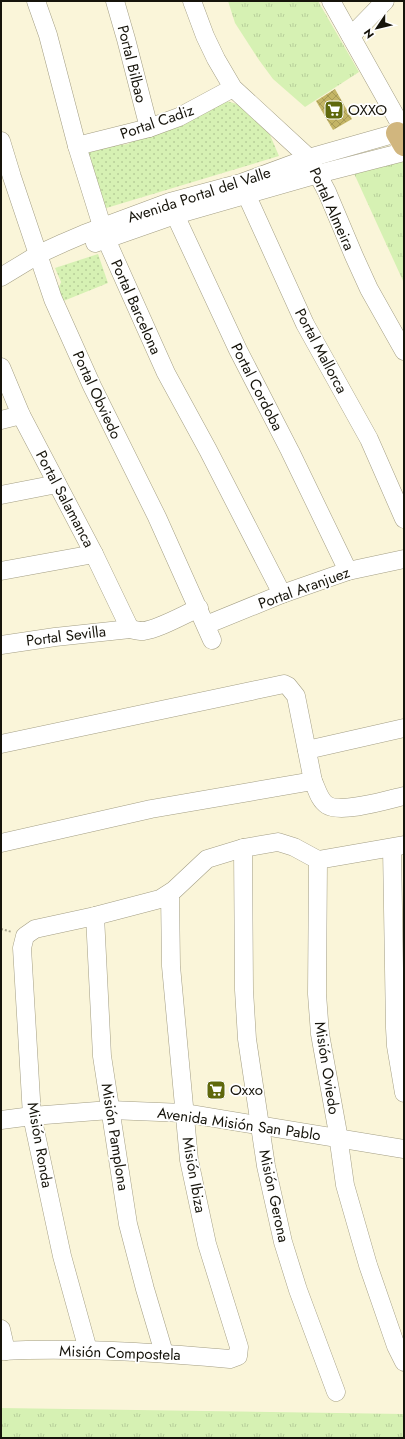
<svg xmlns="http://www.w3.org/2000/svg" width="405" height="1439" font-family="Jost,sans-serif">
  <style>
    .grass { fill: url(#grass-tufts) }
    .park { fill: url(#park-dots) }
    .building { fill: url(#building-cross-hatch) }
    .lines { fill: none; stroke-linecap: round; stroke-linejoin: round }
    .minor-casing { stroke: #a39e84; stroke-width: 19 }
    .major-casing { stroke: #fff; stroke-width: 23 }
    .path { stroke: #ada993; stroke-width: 2; stroke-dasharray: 2 2; stroke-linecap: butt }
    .minor { stroke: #fff; stroke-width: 18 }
    .major { stroke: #d1b67e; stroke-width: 22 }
    .labels { text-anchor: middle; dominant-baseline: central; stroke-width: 3.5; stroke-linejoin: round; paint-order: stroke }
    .street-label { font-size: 15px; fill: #16140b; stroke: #fff }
    .poi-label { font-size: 15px; fill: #16140b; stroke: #fff; text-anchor: start }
  </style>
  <defs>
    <pattern id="grass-tufts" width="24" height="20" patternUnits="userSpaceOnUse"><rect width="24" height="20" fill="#d6f1b3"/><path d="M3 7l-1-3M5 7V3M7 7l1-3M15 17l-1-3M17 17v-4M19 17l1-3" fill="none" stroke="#b7ce99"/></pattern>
    <pattern id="park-dots" width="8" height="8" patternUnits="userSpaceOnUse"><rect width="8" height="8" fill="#d6f1b3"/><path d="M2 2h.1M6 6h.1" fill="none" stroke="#b7ce99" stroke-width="1.8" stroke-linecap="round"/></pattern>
    <pattern id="building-cross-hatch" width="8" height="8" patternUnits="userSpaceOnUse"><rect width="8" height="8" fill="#c4b565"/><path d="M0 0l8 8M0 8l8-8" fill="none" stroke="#a89b56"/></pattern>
  </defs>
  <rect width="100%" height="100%" fill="#faf5d9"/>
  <g class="grass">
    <path d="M228,1h90l41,71 -54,35 -32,-28 -14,-19 -24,-37z"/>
    <path d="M404,157v126l-52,-114z"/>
    <path d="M1,1408l403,6v24h-403z"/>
  </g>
  <g class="park">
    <path d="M220,99l20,6 30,30 9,21 -176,53 -19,-59 44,-6 15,-10z"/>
    <path d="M98,254l10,29 -47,19 -4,-10 4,-10 -6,-14z"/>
  </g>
  <path class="building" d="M335,89l17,30 -19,11 -17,-29z"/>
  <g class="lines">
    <defs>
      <g id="minor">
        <path d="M36,1l12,34 29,111 29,93 60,134 42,77 74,144"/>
        <path d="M115,1l11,38 23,89"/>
        <path d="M192,1l13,35 11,23 17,29 76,70 18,34 27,64 15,33 35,62"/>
        <path d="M331,1l73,130"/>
        <path d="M351,36l34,-35"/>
        <path d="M1,141l11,36 41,122 39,87 65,131 55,123"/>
        <path d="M77,146l72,-18 30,-11 54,-29"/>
        <path d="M242,185l63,139 64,115 35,80"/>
        <path d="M170,204l68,146 52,101 58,120"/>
        <path d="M95,243l80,-28 143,-41 86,-22"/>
        <path d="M1,277l38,-23 24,-11 21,-9 86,-32 71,-19 68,-25 95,-27"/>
        <path d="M1,367l20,48 73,139 36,75"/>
        <path d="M1,420l20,-5"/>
        <path d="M1,495l56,-11"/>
        <path d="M1,571l93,-17"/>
        <path d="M206,625l76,-31 66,-23 56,-12"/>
        <path d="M1,645l54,-8 75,-8c4,1 9,2 13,2 16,-2 40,-16 56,-23"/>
        <path d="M1,744l283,-60 4,2 8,10 17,85"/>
        <path d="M307,750l97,-22"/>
        <path d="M1,843l150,-34 162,-28c4,8 6,19 14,24 14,9 60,-5 77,-9"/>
        <path d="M243,848l1,142 3,49 19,127 17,76 15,48 38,102"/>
        <path d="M392,848l3,180 1,18 8,47"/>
        <path d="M318,860l-1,134 3,40 17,94 8,57 23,80 28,81 8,16"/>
        <path d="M318,860l86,-15"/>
        <path d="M95,916l7,140 26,168 17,65 19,64"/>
        <path d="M1,1120l31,-4 78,-6 74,3 220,36"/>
        <path d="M1,1329l5,22"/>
        <path d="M88,1350l-26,-94 -30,-140 -10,-168 3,-12 10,-7 60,-13 65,-17 14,-9 33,-31 36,-11 35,-6 16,5 24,13"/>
        <path d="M1,1351c76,-4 153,1 229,8l8,-3 1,-9 -32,-103 -18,-84 -18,-194 -1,-72"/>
      </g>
      <path id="major" d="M397,133l7,12"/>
    </defs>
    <use href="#minor" class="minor-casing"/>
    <use href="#major" class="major-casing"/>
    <path class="path" d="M1,929l11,3"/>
    <use href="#minor" class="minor"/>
    <use href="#major" class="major"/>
  </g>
  <defs>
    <symbol id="supermarket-square" viewBox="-11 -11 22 22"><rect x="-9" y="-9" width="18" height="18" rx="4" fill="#5f680c" stroke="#fff"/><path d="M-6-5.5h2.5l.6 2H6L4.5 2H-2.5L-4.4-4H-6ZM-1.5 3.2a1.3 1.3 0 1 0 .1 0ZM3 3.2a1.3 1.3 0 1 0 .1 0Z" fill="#fff"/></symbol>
  </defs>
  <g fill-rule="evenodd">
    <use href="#supermarket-square" x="323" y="99" width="22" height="22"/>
    <use href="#supermarket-square" x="205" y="1079" width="22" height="22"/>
  </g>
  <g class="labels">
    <g class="street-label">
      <text transform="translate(132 64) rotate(76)">Portal Bilbao</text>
      <text transform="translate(157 122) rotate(-19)">Portal Cadiz</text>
      <text transform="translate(199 195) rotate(-18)">Avenida Portal del Valle</text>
      <text transform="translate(332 209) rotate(66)">Portal Almeira</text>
      <text transform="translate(136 307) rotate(66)">Portal Barcelona</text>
      <text transform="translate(321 351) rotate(62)">Portal Mallorca</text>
      <text transform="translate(257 387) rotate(63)">Portal Cordoba</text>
      <text transform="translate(97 395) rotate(65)">Portal Obviedo</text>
      <text transform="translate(65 499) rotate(62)">Portal Salamanca</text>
      <text transform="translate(304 588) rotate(-20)">Portal Aranjuez</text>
      <text transform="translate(66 636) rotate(-7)">Portal Sevilla</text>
      <text transform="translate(327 1068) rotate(81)">Misión Oviedo</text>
      <text transform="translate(239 1124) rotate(8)">Avenida Misión San Pablo</text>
      <text transform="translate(115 1137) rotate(81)">Misión Pamplona</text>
      <text transform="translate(40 1145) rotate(80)">Misión Ronda</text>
      <text transform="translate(194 1175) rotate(80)">Misión Ibiza</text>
      <text transform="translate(274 1196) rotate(78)">Misión Gerona</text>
      <text transform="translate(120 1353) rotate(2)">Misión Compostela</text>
    </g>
    <g class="poi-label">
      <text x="348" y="110">OXXO</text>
      <text x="230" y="1090">Oxxo</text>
    </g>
  </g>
  <rect width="405" height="1439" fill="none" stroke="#16140b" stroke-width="4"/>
  <g transform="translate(377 28) rotate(235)" stroke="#ffffff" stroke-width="3" paint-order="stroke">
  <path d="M0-3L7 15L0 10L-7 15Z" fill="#16140b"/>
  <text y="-6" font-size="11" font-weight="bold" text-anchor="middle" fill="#16140b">N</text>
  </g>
</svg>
